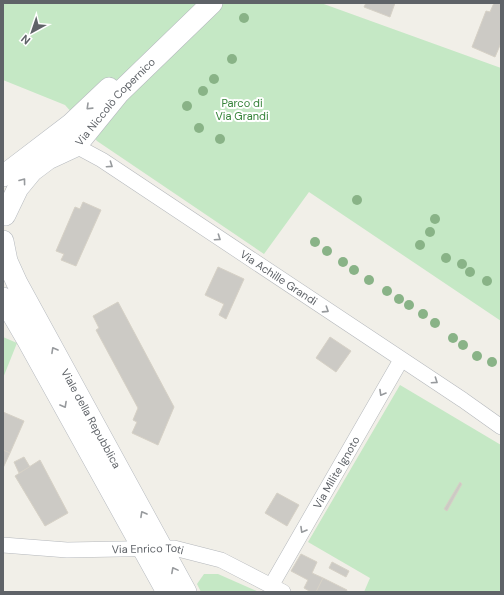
<svg xmlns="http://www.w3.org/2000/svg" width="504" height="595" font-family="'DM Sans',sans-serif">
  <style>
    .green { fill: #c5e8c5 }
    .building { fill: #cccac5; stroke: #d6d1c6 }
    .lines { fill: none; stroke-linecap: round; stroke-linejoin: round }
    .street-casing { stroke: #b5b8bc; stroke-width: 16 }
    .secondary-casing { stroke: #b6babf; stroke-width: 22 }
    .street { stroke: #fff; stroke-width: 15 }
    .secondary { stroke: #fff; stroke-width: 21 }
    .tree { fill: #89b387 }
    .oneway { stroke: #979a9d }
    .labels { text-anchor: middle; dominant-baseline: central; stroke-width: 4; stroke-linejoin: round; paint-order: stroke }
    .street-label { font-size: 11px; fill: #5f6368; stroke: #fff }
    .park-label { font-size: 11px; fill: #348238; stroke: #fff }
  </style>
  <rect width="100%" height="100%" fill="#f1efe8"/>
  <g class="green">
    <path d="M3,3h318l180,65v253l-192,-129 -45,62 -167,-113 -32,-36 -62,-25z"/>
    <path d="M3,337l14,6 -14,35z"/>
    <path d="M400,385l101,60v147h-137l6,-14 -62,-36z"/>
    <path d="M204,574h14l41,18h-58l-4,-8z"/>
  </g>
  <g class="building">
    <path d="M366,3h29l-5,14 -26,-10z"/>
    <path d="M494,3h7v40l-6,14 -23,-10 14,-36 4,1z"/>
    <path d="M83,202l18,8 -25,56 -15,-6 3,-6 -8,-3 19,-44 5,2z"/>
    <path d="M218,267l26,12 -18,40 -7,-4 5,-11 -19,-9z"/>
    <path d="M118,302l56,105 -16,38 -26,-12 5,-11 -4,-2 5,-12 -42,-78 3,-2 -6,-12z"/>
    <path d="M330,337l21,14 -15,21 -20,-14z"/>
    <path d="M3,412l21,9 -14,32 -7,-3z"/>
    <path d="M3,450l7,3 -7,15z"/>
    <path d="M24,457l6,10 -11,6 -5,-11z"/>
    <path d="M40,460l28,53 -23,13 -30,-50z"/>
    <path d="M460,482l2,2 -15,27 -3,-2z"/>
    <path d="M277,493l22,12 -12,21 -22,-13z"/>
    <path d="M301,554l16,8 -5,11 11,5 -7,14h-5l-7,-4 4,-8 -17,-9z"/>
    <path d="M332,562l17,9 -3,6 -17,-9z"/>
    <path d="M323,578l24,12 -1,2h-30z"/>
  </g>
  <g class="lines">
    <defs>
      <g id="street">
        <path id="s1" d="M69,140l7,6 26,14 361,240 38,27"/>
        <path id="s2" d="M3,545l64,5 107,-2 47,12 62,32"/>
        <path id="s3" d="M271,586l130,-226"/>
      </g>
      <g id="secondary">
        <path d="M3,176l68,-52 38,-36"/>
        <path id="s4" d="M5,215l13,-27 14,-17 16,-12 28,-13 43,-53 93,-90"/>
        <path id="s5" d="M3,241l4,20 10,22 169,309"/>
        <path d="M3,298l25,43 139,251"/>
      </g>
    </defs>
    <use href="#street" class="street-casing"/>
    <use href="#secondary" class="secondary-casing"/>
    <use href="#street" class="street"/>
    <use href="#secondary" class="secondary"/>
  </g>
  <g class="tree">
    <circle cx="244" cy="18" r="5"/>
    <circle cx="232" cy="59" r="5"/>
    <circle cx="214" cy="79" r="5"/>
    <circle cx="203" cy="91" r="5"/>
    <circle cx="187" cy="106" r="5"/>
    <circle cx="199" cy="128" r="5"/>
    <circle cx="220" cy="139" r="5"/>
    <circle cx="357" cy="200" r="5"/>
    <circle cx="435" cy="219" r="5"/>
    <circle cx="430" cy="232" r="5"/>
    <circle cx="315" cy="242" r="5"/>
    <circle cx="420" cy="245" r="5"/>
    <circle cx="327" cy="251" r="5"/>
    <circle cx="446" cy="258" r="5"/>
    <circle cx="343" cy="262" r="5"/>
    <circle cx="462" cy="264" r="5"/>
    <circle cx="354" cy="270" r="5"/>
    <circle cx="470" cy="272" r="5"/>
    <circle cx="369" cy="280" r="5"/>
    <circle cx="487" cy="281" r="5"/>
    <circle cx="387" cy="291" r="5"/>
    <circle cx="399" cy="299" r="5"/>
    <circle cx="409" cy="305" r="5"/>
    <circle cx="423" cy="314" r="5"/>
    <circle cx="435" cy="323" r="5"/>
    <circle cx="453" cy="338" r="5"/>
    <circle cx="463" cy="345" r="5"/>
    <circle cx="477" cy="356" r="5"/>
    <circle cx="492" cy="362" r="5"/>
  </g>
  <defs><path id="oneway-chevron" d="M-2-3.5L2.5 0L-2 3.5" fill="none" stroke-width="1.6" stroke-linecap="round" stroke-linejoin="round"/></defs>
  <g class="oneway">
    <use href="#oneway-chevron" transform="translate(89 107) rotate(136)"/>
    <use href="#oneway-chevron" transform="translate(110 165) rotate(34)"/>
    <use href="#oneway-chevron" transform="translate(23 181) rotate(-53)"/>
    <use href="#oneway-chevron" transform="translate(218 238) rotate(34)"/>
    <use href="#oneway-chevron" transform="translate(326 310) rotate(33)"/>
    <use href="#oneway-chevron" transform="translate(54 350) rotate(-119)"/>
    <use href="#oneway-chevron" transform="translate(435 381) rotate(34)"/>
    <use href="#oneway-chevron" transform="translate(382 393) rotate(120)"/>
    <use href="#oneway-chevron" transform="translate(64 405) rotate(61)"/>
    <use href="#oneway-chevron" transform="translate(143 514) rotate(-119)"/>
    <use href="#oneway-chevron" transform="translate(303 530) rotate(120)"/>
    <use href="#oneway-chevron" transform="translate(174 570) rotate(-118)"/>
  </g>
  <g class="labels">
    <g class="street-label">
      <text stroke="none"><textPath href="#s4" startOffset="162">Via Niccolò Copernico</textPath></text>
      <text stroke="none"><textPath href="#s1" startOffset="251">Via Achille Grandi</textPath></text>
      <text stroke="none"><textPath href="#s5" startOffset="199">Viale della Repubblica</textPath></text>
      <text stroke="none"><textPath href="#s3" startOffset="131">Via Milite Ignoto</textPath></text>
      <text stroke="none"><textPath href="#s2" startOffset="145">Via Enrico Toti</textPath></text>
    </g>
    <g class="park-label">
      <text x="242" y="103">Parco di<tspan x="242" dy="13">Via Grandi</tspan></text>
    </g>
  </g>
  <rect width="504" height="595" fill="none" stroke="#5f6368" stroke-width="8"/>
  <g transform="translate(32 32) rotate(220)" stroke="#ffffff" stroke-width="3" paint-order="stroke">
  <path d="M0-3L7 15L0 10L-7 15Z" fill="#5f6368"/>
  <text y="-6" font-size="11" font-weight="bold" text-anchor="middle" fill="#5f6368">N</text>
  </g>
</svg>
